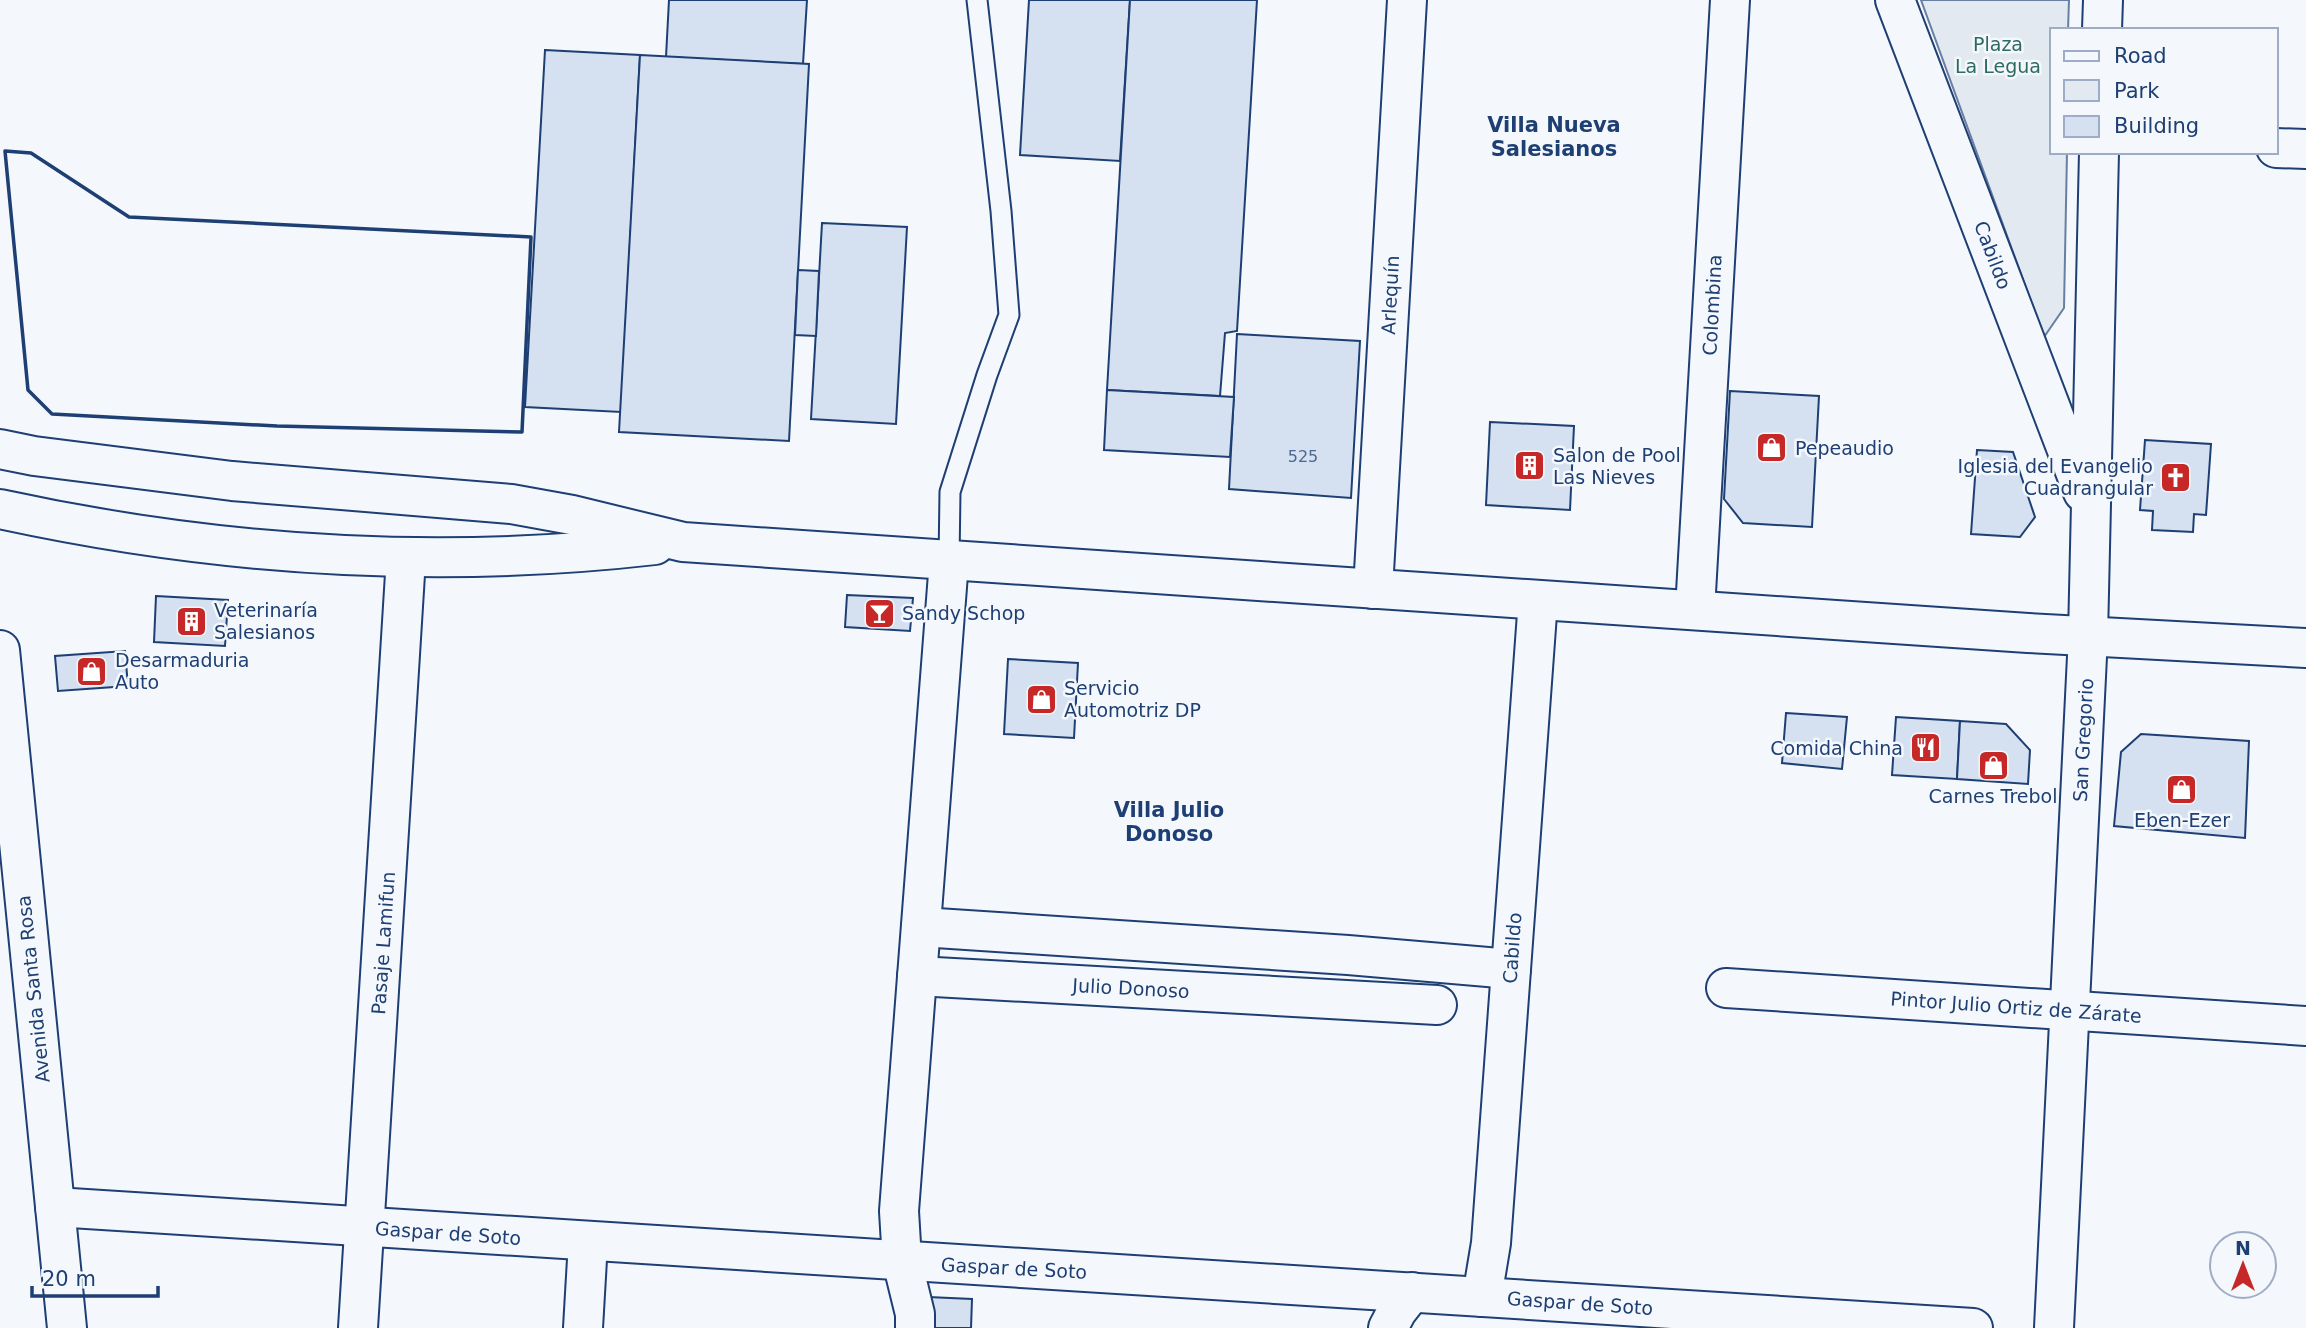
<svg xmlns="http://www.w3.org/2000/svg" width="2306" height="1328" font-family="'DejaVu Sans',sans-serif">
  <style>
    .green { fill: #e3e9f0; stroke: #687fa3; stroke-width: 2 }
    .building { fill: #d5e0f0; stroke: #1d3f73; stroke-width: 2 }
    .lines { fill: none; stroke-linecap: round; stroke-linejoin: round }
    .service-casing { stroke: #1d3f73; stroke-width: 23 }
    .minor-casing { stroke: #1d3f73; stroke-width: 42 }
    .secondary-casing { stroke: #1d3f73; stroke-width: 42 }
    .primary-casing { stroke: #1d3f73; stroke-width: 42 }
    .service { stroke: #f4f7fb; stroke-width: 19 }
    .minor { stroke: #f4f7fb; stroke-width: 38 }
    .secondary { stroke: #f4f7fb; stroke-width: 38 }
    .primary { stroke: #f4f7fb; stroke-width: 38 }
    .wall { stroke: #1d3f73; stroke-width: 3.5 }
    .labels { text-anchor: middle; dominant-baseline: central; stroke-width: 5; stroke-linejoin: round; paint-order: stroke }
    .number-label { font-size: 16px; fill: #4b6792 }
    .park-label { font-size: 19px; fill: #2c6c60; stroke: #f4f7fb }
    .street-label { font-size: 19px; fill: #1d3f73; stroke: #f4f7fb }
    .poi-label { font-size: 19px; fill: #1d3f73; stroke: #f4f7fb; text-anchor: start }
    .neighbourhood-label { font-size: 21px; font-weight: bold; fill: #1d3f73; stroke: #f4f7fb }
  </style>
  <rect width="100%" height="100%" fill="#f4f7fb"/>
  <path class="green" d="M1921,0h148l-1,30h-16v122h15l-3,156 -20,29z"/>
  <g class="building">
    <path d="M669,0h138l-4,64 -137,-7z"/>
    <path d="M1029,0h101l-10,161 -100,-6z"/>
    <path d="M1130,0h127l-20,331 -12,2 -5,63 -113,-6z"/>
    <path d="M545,50l95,5 -19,357 -96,-5z"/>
    <path d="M640,55l169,9 -20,377 -170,-9z"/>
    <path d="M822,223l85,4 -11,197 -85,-5z"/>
    <path d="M798,270l21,1 -3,65 -21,-1z"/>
    <path d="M1237,334l123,7 -9,157 -122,-9z"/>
    <path d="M1107,390l127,7 -4,60 -126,-7z"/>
    <path d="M1730,391l89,5 -7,131 -69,-4 -19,-24z"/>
    <path d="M1490,422l84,4 -4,84 -84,-5z"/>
    <path d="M2145,440l66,4 -5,71 -12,-1 -1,18 -41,-2 1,-19 -13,-1z"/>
    <path d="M1977,450l36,2 22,65 -15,20 -49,-3z"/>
    <path d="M847,595l66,3 -3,33 -65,-4z"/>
    <path d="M156,596l72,4 -3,46 -71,-4z"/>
    <path d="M125,651l3,35 -70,5 -3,-35z"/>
    <path d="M1008,659l70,4 -4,75 -70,-4z"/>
    <path d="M1786,713l61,4 -5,52 -60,-6z"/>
    <path d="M1896,717l64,4 -3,58 -65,-4z"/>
    <path d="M1960,721l46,3 24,26 -2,34 -71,-5z"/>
    <path d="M2141,734l108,7 -4,97 -131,-12 7,-74z"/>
    <path d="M928,1297l44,2 -1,29h-44z"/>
  </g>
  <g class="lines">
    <defs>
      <path id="service" d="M949,561l1,-69 37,-117 22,-60 -8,-104 -24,-211"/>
      <g id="minor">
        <path d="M1895,0l188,492"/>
        <path d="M2102,30l1,-30"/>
        <path d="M2276,148l30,1"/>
        <path d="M1373,589l34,-589"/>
        <path d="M1695,610l35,-610"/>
        <path d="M921,927l427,28 163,14"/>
        <path d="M917,976l520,29"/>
        <path d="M1726,988l580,38"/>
        <path d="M55,1207l1918,121"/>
        <path d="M1482,1297l9,-54 47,-643"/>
        <path d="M358,1328l48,-770"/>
        <path d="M583,1328l5,-86"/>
        <path d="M915,1328v-14l-13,-53 -3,-50 50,-650"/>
        <path d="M1388,1328l9,-17 15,-19"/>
        <path d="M2054,1328l34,-692 11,-484"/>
      </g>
      <g id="secondary">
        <path d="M0,449l34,7 198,25 279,23 61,11 111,27 1345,91 278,15"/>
        <path d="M0,509c216,47 436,61 655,36"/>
      </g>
      <path id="primary" d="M0,650l67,678"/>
    </defs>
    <use href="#service" class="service-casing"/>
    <use href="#minor" class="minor-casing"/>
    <use href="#secondary" class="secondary-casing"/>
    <use href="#primary" class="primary-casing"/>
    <use href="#service" class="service"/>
    <use href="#minor" class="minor"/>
    <use href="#secondary" class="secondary"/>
    <use href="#primary" class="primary"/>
    <path class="wall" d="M5,151l26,2 98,64 402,20 -9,195 -245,-6 -225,-12 -24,-24z"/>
  </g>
  <defs>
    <symbol id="shop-square" viewBox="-11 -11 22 22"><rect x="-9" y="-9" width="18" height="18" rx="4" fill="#c62828" stroke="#f4f7fb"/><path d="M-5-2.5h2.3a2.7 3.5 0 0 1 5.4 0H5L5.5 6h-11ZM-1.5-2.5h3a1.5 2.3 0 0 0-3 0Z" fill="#fff"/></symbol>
    <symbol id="building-square" viewBox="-11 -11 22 22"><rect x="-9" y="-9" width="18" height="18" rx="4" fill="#c62828" stroke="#f4f7fb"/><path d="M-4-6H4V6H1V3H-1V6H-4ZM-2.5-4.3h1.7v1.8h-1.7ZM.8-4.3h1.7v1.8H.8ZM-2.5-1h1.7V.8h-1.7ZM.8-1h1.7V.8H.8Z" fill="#fff"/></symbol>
    <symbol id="church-square" viewBox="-11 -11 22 22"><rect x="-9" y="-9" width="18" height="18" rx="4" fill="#c62828" stroke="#f4f7fb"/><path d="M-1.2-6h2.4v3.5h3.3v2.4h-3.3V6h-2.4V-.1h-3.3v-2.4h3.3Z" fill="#fff"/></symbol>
    <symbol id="bar-square" viewBox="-11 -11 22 22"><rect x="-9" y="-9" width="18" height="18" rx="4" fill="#c62828" stroke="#f4f7fb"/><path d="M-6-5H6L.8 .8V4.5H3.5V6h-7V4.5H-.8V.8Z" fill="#fff"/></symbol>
    <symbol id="restaurant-square" viewBox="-11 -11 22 22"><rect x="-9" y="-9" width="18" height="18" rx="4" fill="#c62828" stroke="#f4f7fb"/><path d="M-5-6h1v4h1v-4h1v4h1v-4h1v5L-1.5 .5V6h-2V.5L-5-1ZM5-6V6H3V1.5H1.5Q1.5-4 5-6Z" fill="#fff"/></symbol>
  </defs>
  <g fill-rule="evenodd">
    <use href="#shop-square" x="1754" y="430" width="35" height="35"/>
    <use href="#building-square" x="1512" y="448" width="35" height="35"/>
    <use href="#church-square" x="2158" y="460" width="35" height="35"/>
    <use href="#bar-square" x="862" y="596" width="35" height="35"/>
    <use href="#building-square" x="174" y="604" width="35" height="35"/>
    <use href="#shop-square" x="74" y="654" width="35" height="35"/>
    <use href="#shop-square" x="1024" y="682" width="35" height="35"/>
    <use href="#restaurant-square" x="1908" y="730" width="35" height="35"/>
    <use href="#shop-square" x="1976" y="748" width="35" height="35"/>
    <use href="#shop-square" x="2164" y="772" width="35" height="35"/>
  </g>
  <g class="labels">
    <g class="number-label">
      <text x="1303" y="456">525</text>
    </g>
    <g class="park-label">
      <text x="1998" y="44">Plaza<tspan x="1998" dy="22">La Legua</tspan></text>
    </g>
    <g class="street-label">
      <text transform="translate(1993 255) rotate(69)">Cabildo</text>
      <text transform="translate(1390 295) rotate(-87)">Arlequín</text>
      <text transform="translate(1712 305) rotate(-87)">Colombina</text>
      <text transform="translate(2083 740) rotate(-87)">San Gregorio</text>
      <text transform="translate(383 943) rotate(-86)">Pasaje Lamifun</text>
      <text transform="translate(1512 948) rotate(-86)">Cabildo</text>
      <text transform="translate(1131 988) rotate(3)">Julio Donoso</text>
      <text transform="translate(33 989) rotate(-96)">Avenida Santa Rosa</text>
      <text transform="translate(2016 1007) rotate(4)">Pintor Julio Ortiz de Zárate</text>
      <text transform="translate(448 1233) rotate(4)">Gaspar de Soto</text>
      <text transform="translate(1014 1268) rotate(3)">Gaspar de Soto</text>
      <text transform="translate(1580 1303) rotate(4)">Gaspar de Soto</text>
    </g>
    <g class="poi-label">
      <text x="1795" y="448">Pepeaudio</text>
      <text x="1553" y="455">Salon de Pool<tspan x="1553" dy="22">Las Nieves</tspan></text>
      <text x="2153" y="466" text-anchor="end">Iglesia del Evangelio<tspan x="2153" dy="22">Cuadrangular</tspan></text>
      <text x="214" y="610">Veterinaría<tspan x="214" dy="22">Salesianos</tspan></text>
      <text x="902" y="613">Sandy Schop</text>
      <text x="115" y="660">Desarmaduria<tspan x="115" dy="22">Auto</tspan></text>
      <text x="1064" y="688">Servicio<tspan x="1064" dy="22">Automotriz DP</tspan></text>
      <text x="1903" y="748" text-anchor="end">Comida China</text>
      <text x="1993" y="796" text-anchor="middle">Carnes Trebol</text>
      <text x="2182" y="820" text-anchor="middle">Eben-Ezer</text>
    </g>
    <g class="neighbourhood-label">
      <text x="1554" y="125">Villa Nueva<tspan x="1554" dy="24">Salesianos</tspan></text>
      <text x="1169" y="810">Villa Julio<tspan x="1169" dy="24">Donoso</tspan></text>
    </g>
  </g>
  <rect x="2050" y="28" width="228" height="126" fill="#f4f7fb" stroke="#9eadc5" stroke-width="2"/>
  <rect x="2064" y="51" width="35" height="10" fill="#f4f7fb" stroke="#9eadc5" stroke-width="2"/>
  <text x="2114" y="63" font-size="21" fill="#1d3f73">Road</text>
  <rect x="2064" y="80" width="35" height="21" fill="#e3e9f0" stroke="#9eadc5" stroke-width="2"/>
  <text x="2114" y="98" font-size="21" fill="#1d3f73">Park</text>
  <rect x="2064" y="116" width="35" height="21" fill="#d5e0f0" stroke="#9eadc5" stroke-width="2"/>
  <text x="2114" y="133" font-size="21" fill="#1d3f73">Building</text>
  <g transform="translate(2243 1265)"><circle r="33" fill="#f4f7fb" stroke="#9eadc5" stroke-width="2"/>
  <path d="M0-5L12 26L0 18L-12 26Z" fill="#c62828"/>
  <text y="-10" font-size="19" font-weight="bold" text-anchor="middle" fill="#1d3f73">N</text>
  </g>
  <path d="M32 1286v10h126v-10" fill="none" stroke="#1d3f73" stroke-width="3.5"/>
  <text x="42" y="1286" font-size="21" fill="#1d3f73" stroke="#f4f7fb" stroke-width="5" paint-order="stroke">20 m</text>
</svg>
